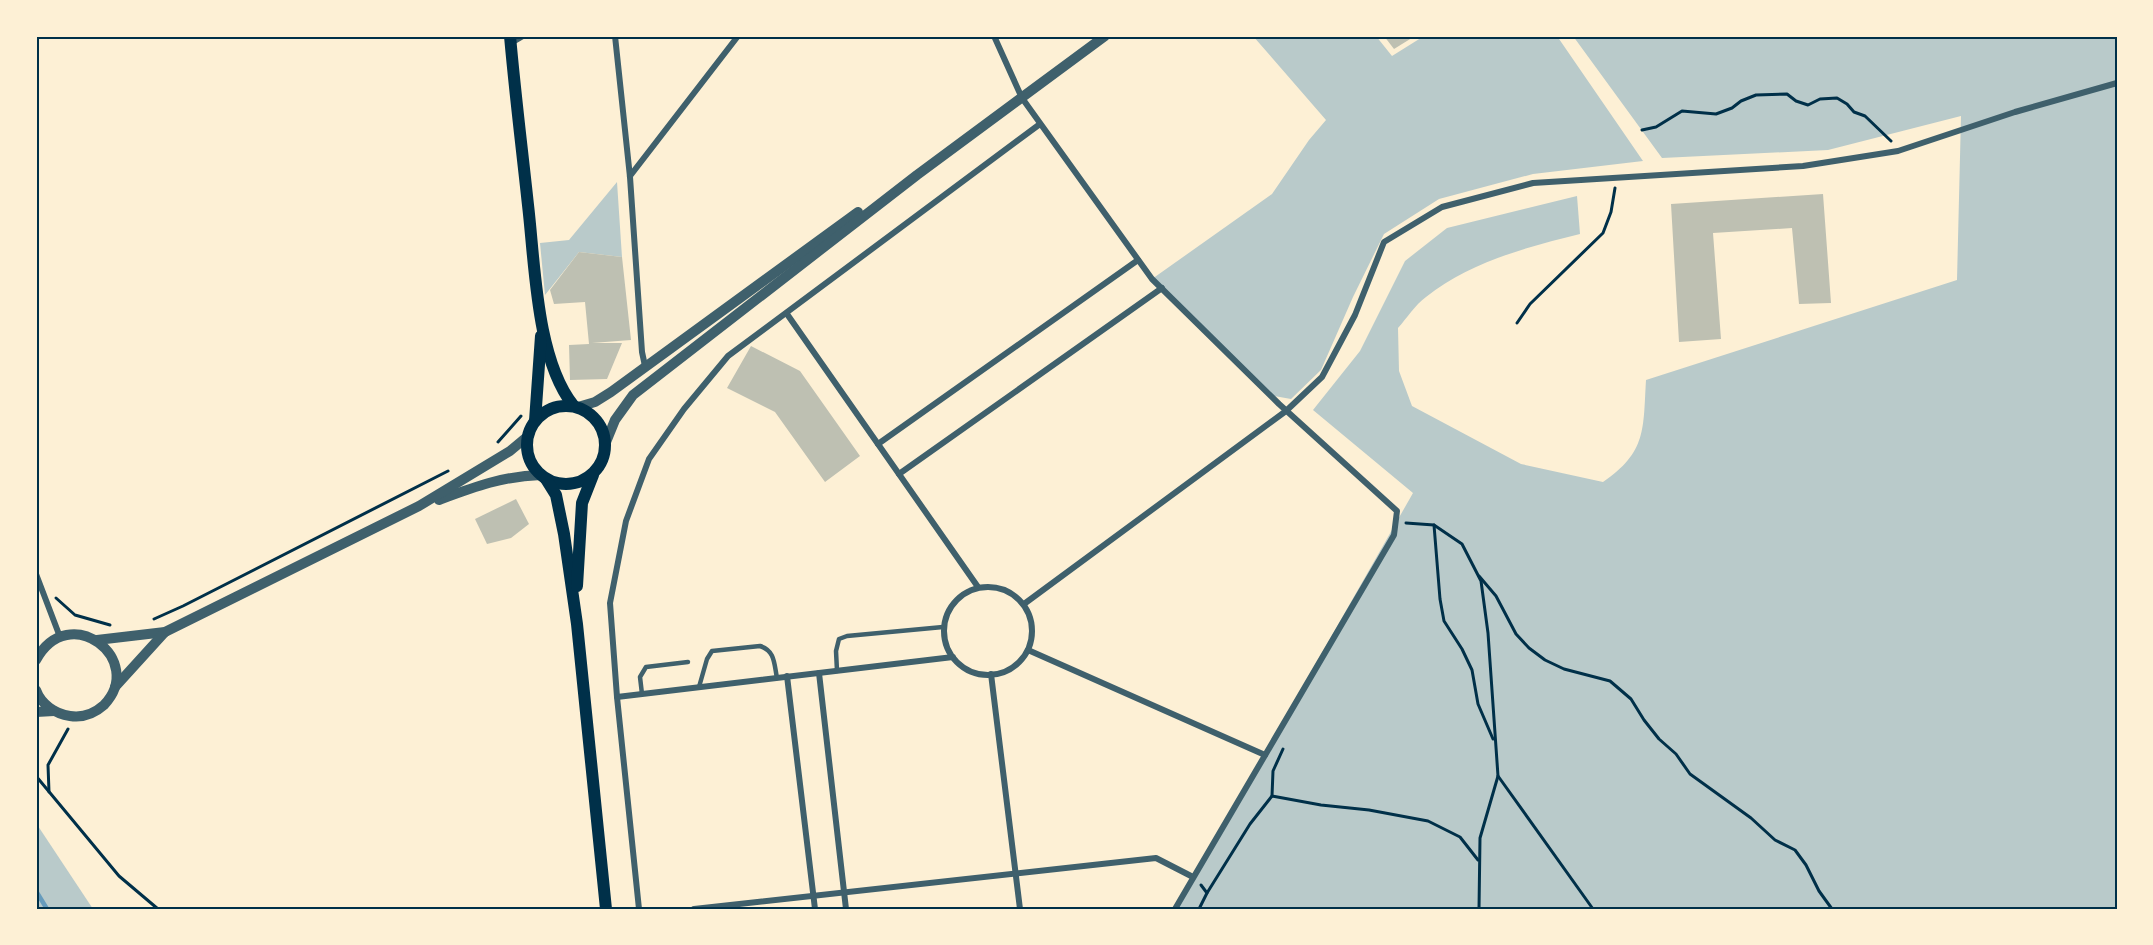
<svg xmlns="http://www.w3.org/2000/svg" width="2153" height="945" font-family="'Open Sans',sans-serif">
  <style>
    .green { fill: #b9caca }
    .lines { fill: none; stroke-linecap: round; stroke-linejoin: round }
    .stream { stroke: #669bbc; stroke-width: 4.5 }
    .building { fill: #bec0b2 }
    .path { stroke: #003049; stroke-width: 3 }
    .service { stroke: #3f606c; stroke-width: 4.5 }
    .minor { stroke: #3f606c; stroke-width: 6 }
    .tertiary { stroke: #3f606c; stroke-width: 10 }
    .secondary { stroke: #003049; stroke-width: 12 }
    .neatline { fill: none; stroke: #003049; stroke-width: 2 }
  </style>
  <rect width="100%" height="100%" fill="#fdf0d5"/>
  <g class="green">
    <path d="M1253,36h123l16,20 32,-20h133l86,125 -110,13 -94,25 -55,35 -31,63 -32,73 -30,29 -22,-4 -117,-116 120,-85 37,-54 17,-20z"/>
    <path d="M1573,36h544v873h-941l237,-416 -100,-83 47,-59 45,-90 42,-33 130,-32 3,38c-53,13 -110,28 -154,63 -11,8 -19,21 -28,31l1,43 13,35 109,58 82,18c44,-30 40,-53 43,-102l311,-100 4,-164 -133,34 -166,8z"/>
    <path d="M617,182l5,75 -43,-5 -34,43 -5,-52 29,-3z"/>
    <path d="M36,823l57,86h-57z"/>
  </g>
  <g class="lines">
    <path class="stream" d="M36,891l11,18"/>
  </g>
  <g class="building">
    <path d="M1384,36h31l-21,13z"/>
    <path d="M1823,194l8,109 -32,1 -7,-76 -79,5 8,106 -42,3 -8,-138z"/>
    <path d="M579,252l43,5 9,83 -39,3h30l-15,36 -37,1 -1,-35 20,-1 -4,-42 -31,2 -4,-14z"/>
    <path d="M751,346l49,25 60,85 -35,26 -50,-70 -48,-24z"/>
    <path d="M516,499l13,25 -18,14 -24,6 -12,-25z"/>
  </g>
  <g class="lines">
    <g class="path">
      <path d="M1642,130l14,-3 26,-16 34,3 16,-6 9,-7 15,-6 31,-1 9,7 12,4 12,-6 17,-1 10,6 7,8 11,4 26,25"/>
      <path d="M1517,323l13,-19 73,-71 8,-21 4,-24"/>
      <path d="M498,442l23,-26"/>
      <path d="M1406,523l28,2 28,19 19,37 7,52 10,143 -18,62 -1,71"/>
      <path d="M1434,525l6,74 4,22 18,28 10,21 6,34 15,35"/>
      <path d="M1479,576l17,20 20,38 13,14 16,12 19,9 46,12 21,18 13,21 15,19 17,15 14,20 61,44 24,22 20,10 11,15 13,26 13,18"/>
      <path d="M56,598l19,17 35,10"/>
      <path d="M154,619l29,-13 265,-135"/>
      <path d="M1283,749l-10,22 -1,25 49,9 48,5 59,11 32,16 18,23"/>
      <path d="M36,776l83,100 39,33"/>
      <path d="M1498,776l95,133"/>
      <path d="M49,792l-1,-27 20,-36"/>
      <path d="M1207,893l43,-69 22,-28"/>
      <path d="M1199,909l8,-16 -6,-8"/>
    </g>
    <g class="service">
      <path d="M837,671l-1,-20 3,-12 8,-3 96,-9"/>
      <path d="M699,687l8,-28 5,-8 48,-5c15,5 14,17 17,32"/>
      <path d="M642,694l-2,-17 6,-10 42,-5"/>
    </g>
    <g class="minor">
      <path d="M615,36l15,141 12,175 3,14"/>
      <path d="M994,36l28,62 130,181 127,125 118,107 -3,24 -219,374"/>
      <path d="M511,43l12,-7"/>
      <path d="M630,176l108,-140"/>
      <path d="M787,314l191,273"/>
      <path d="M878,444l260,-184"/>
      <path d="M899,474l263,-186"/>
      <path d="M36,574l24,63"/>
      <circle cx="988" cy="631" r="44"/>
      <path d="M1024,604l262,-193 36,-34 33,-62 29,-73 58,-35 91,-24 270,-17 95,-15 117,-39 102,-29"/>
      <path d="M1028,650l237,105"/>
      <path d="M819,673l27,236"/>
      <path d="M991,674l29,235"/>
      <path d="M787,676l28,233"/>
      <path d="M617,697l336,-40"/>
      <path d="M639,909l-22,-212 -7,-94 16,-82 23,-62 35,-50 44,-53 312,-232"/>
      <path d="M694,909l462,-51 37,19"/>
    </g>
    <g class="tertiary">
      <path d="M578,407l17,-5 16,-10 247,-180"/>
      <path d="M606,442l9,-22 18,-25 284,-220 188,-139"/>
      <path d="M439,500c35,-13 64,-24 102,-25"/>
      <path d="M97,640l68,-8 254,-126 91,-55 18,-15"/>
      <path d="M36,660c33,-61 111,0 68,45 -9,8 -21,13 -34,11 -15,-2 -29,-12 -34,-26"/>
      <path d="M115,687l50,-55"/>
      <path d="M36,712l18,-1"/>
    </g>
    <g class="secondary">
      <path d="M510,36c5,57 12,113 18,169 7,59 8,153 45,200"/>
      <circle cx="566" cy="445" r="39"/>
      <path d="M535,421l6,-85"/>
      <path d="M546,479l10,16 8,39 13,90 29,285"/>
      <path d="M577,586l5,-83 11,-28"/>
    </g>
  </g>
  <rect width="2153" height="945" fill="none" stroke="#fdf0d5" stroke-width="75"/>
  <rect x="38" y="38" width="2078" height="870" class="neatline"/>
</svg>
